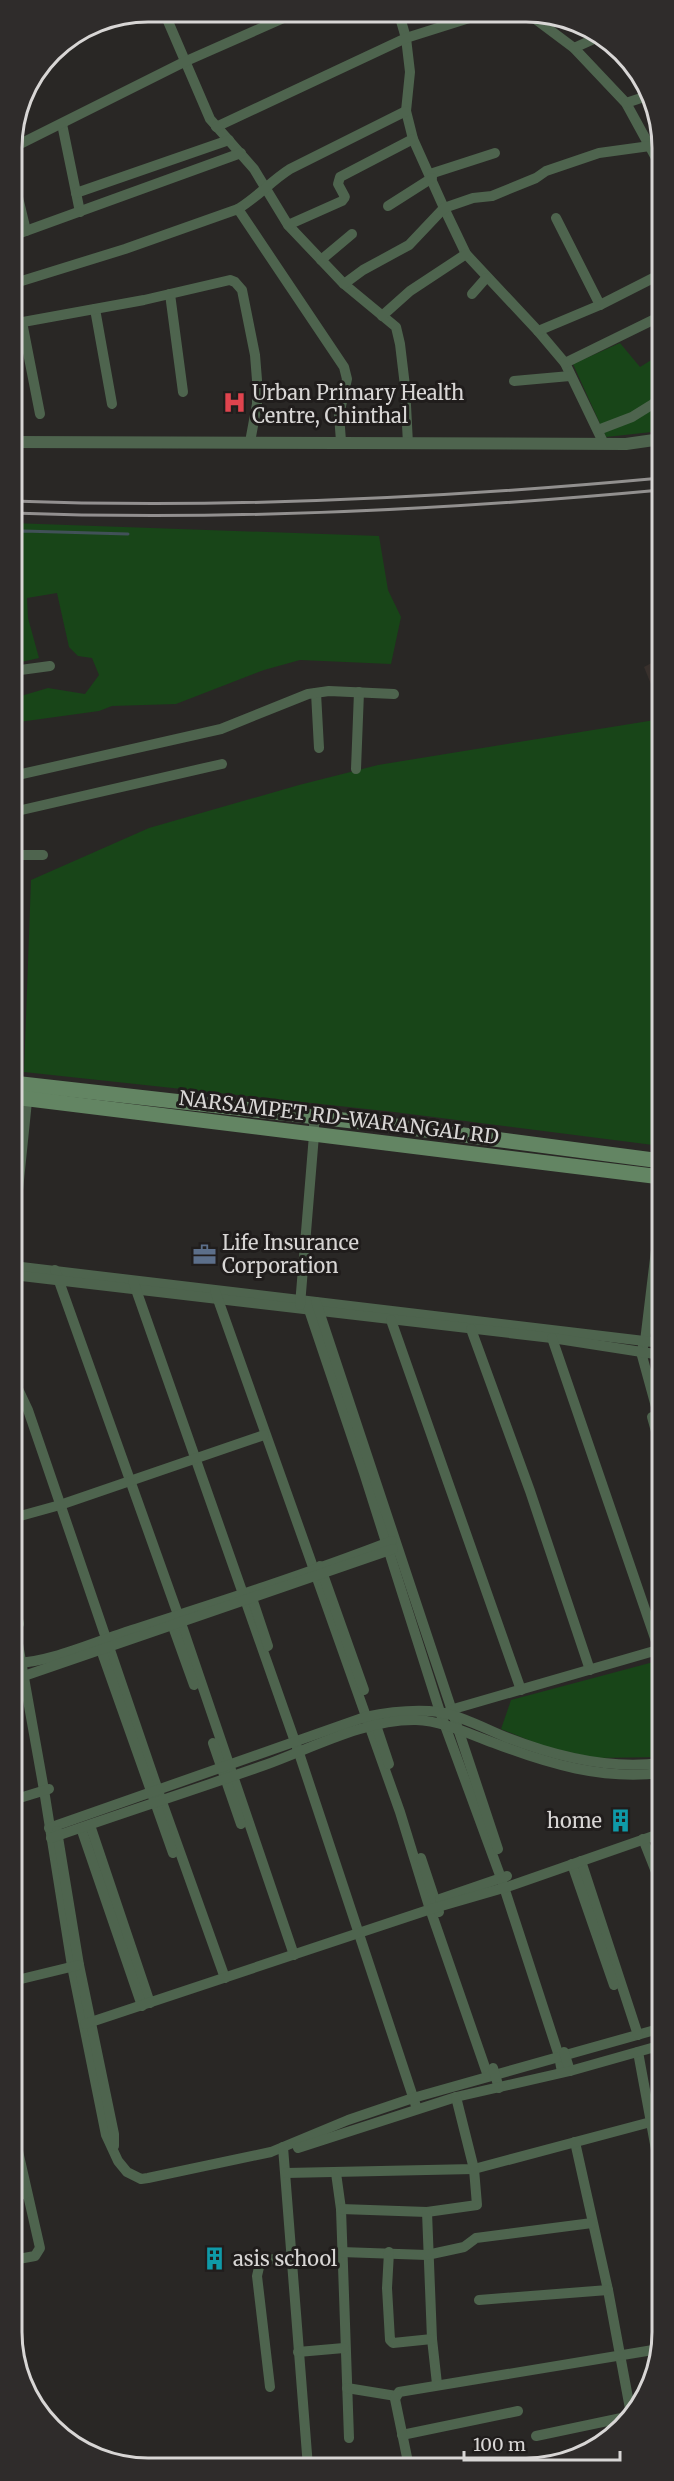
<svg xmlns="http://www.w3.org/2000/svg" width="674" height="2481" font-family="Merriweather,serif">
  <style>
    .built { fill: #38302c }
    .green { fill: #184518 }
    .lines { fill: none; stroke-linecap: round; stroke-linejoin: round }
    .stream { stroke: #415158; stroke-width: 3 }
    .minor { stroke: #4e644e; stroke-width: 10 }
    .tertiary { stroke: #4e644e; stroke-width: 12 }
    .secondary { stroke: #638563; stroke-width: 15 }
    .rail { stroke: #92908f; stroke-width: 3 }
    .labels { text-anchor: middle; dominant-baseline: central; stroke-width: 6; stroke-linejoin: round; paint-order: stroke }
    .poi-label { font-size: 20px; fill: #d8d6d5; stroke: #201d1c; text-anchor: start }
    .street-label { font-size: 20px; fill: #d8d6d5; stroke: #201d1c }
    .rim { fill: none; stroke: #d8d6d5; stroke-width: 3 }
  </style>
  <rect width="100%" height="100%" fill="#292725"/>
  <path class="built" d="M661,658v51l-17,-42z"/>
  <g class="green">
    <path d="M620,343l20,24 21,-13v77l-55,6 -33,-73z"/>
    <path d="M12,523l367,13 9,54 13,27 -10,47 -91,-4 -36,10 -88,34 -64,2 -13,5 -80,11 -5,-24 34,-10 37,6 14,-19 -7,-17 -14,-2 -9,-9 -12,-54 -30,5 1,20 11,40 -27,6z"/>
    <path d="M661,719v427l-267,-34 -370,-40 7,-192 118,-52 150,-43 79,-20z"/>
    <path d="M661,1660v97l-67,1 -51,-12 -42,-17 10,-29z"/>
  </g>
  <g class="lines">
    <path class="stream" d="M12,534l11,-3 105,3"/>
    <g class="minor">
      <path d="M164,12l46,107 44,50 34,56 56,59 52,43 4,17 5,42 3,58"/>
      <path d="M399,14l7,24 4,34 -4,39 7,28 31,69 22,46 72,77 27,32 39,81"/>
      <path d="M530,15l44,33 52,55 35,64"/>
      <path d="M574,48l22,-10"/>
      <path d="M626,103l18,-6"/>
      <path d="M62,124l18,88"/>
      <path d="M216,127l190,-89 76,-24"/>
      <path d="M12,148l172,-86 111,-49"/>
      <path d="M12,172l14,59"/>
      <path d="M430,174l65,-21"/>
      <path d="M76,193l153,-53"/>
      <path d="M388,206l44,-28"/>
      <path d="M238,209c21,-13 33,-28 52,-40l116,-58"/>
      <path d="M556,218l44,87"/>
      <path d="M288,225l54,-24 3,-4 -7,-13 2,-7 73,-38"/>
      <path d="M12,236l229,-83"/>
      <path d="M321,260l31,-26"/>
      <path d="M12,284l113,-35 113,-40 106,158 3,12 -8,36 2,26"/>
      <path d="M344,284l19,-14 46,-25 35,-37 29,-10 19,-2 44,-18 10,-7 53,-18 51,-7"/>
      <path d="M170,294l13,98"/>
      <path d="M472,294l14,-16"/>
      <path d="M95,309l17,95"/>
      <path d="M382,316l28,-25 56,-37"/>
      <path d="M22,322l18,92"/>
      <path d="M12,324l132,-24 86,-20 5,2 7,8 13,65 2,25v24l-7,38"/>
      <path d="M538,331l62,-26 61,-31"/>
      <path d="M565,363l96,-47"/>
      <path d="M514,381l56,-5"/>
      <path d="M598,430l34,-13 29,-18"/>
      <path d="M13,671l37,-5"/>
      <path d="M316,693l3,55"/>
      <path d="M356,769l3,-77"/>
      <path d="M13,776l208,-47 87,-35 21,-3 65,3"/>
      <path d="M13,812l209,-48"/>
      <path d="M13,855h30"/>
      <path d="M661,1209l-16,132 -4,11 20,73"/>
      <path d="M13,1239l14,-138"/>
      <path d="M13,1266l648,77"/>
      <path d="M55,1270l126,353 113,332"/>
      <path d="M13,1275l539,63 109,17"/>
      <path d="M133,1281l166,472 118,356"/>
      <path d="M215,1291l185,521 28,91 60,173"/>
      <path d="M306,1301l58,172 76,239 61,166 58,178 3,16"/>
      <path d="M316,1302l182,547"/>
      <path d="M300,1305l14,-170v-18"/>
      <path d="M391,1320l130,370"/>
      <path d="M471,1329l59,162 60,179"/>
      <path d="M552,1338l107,312"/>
      <path d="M13,1378l15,32 133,389 64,179"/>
      <path d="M652,1417l9,32"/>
      <path d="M13,1518l47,-13 204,-70"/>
      <path d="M320,1566l44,124"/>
      <path d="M13,1595l6,29"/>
      <path d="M252,1598l16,48"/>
      <path d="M13,1616l31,174 28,176 34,169 12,26 9,11 14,7 7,-1 123,-26 77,-32 65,-22 249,-70"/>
      <path d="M171,1621l23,64"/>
      <path d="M99,1644l74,209"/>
      <path d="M13,1663c31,1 79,-20 110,-30 90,-29 181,-58 269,-92"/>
      <path d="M24,1676l369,-127"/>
      <path d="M450,1710l211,-61"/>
      <path d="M374,1719l15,45"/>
      <path d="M213,1743l28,81"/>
      <path d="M13,1800l36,-11"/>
      <path d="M90,1825l60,178"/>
      <path d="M49,1828l316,-111c24,-5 49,-8 74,-5 23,4 47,17 69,26 49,19 101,32 153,25"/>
      <path d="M81,1828l61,178"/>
      <path d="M57,1831l22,134 35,169v12"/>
      <path d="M51,1838c71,-25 143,-48 214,-73 47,-17 101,-46 151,-45 27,1 53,14 78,23 54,21 109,37 167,30"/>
      <path d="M643,1839l19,48"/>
      <path d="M421,1858l18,54"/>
      <path d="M581,1861l57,174"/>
      <path d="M572,1864l42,121"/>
      <path d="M440,1899l67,-23"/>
      <path d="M13,1981l66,-16"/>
      <path d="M85,2024l346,-115 79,-23 152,-53"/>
      <path d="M564,2052l6,19"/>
      <path d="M638,2052l24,130"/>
      <path d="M493,2068l6,20"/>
      <path d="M13,2129l27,119 -5,8 -22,4"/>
      <path d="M575,2142l33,148 23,124"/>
      <path d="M283,2147l25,320"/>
      <path d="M298,2148l158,-51 114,-26 92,-26"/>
      <path d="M286,2173l188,-4 188,-50"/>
      <path d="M336,2173l5,36 8,229"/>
      <path d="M13,2196l14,-3"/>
      <path d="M341,2209l86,3 50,-7 -3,-36 -18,-72"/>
      <path d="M427,2212l5,127 5,45"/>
      <path d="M341,2252l86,3 37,-8 12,-9 116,-15"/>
      <path d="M389,2252l-2,36 3,52 3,3 39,-4"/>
      <path d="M479,2300l129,-10"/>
      <path d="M298,2352l46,-4"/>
      <path d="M270,2387l-13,-111 3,-13 3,-3 29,-2"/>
      <path d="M347,2388l49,8"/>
      <path d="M402,2435l116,-24"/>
      <path d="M536,2436l95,-20"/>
      <path d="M409,2467l-14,-68 4,-7 260,-43"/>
    </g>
    <g class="tertiary">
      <path d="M83,31l25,-11"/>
      <path d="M12,442l614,2 35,-5"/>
    </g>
    <g class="secondary">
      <path d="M13,1083l375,42 273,36"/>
      <path d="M13,1097l648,80"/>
    </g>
    <g class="rail">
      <path d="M12,501c217,8 433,-3 649,-23"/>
      <path d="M12,513c217,8 433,-3 649,-23"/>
    </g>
  </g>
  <defs>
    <symbol id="hospital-bare" viewBox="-9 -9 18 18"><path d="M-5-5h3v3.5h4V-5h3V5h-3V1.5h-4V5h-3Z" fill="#e0444e" stroke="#201d1c" stroke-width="2.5" paint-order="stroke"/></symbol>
    <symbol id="office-bare" viewBox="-9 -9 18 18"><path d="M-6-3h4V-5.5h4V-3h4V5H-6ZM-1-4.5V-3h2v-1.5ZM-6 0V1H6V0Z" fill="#5c6f8a" stroke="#201d1c" stroke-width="2.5" paint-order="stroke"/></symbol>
    <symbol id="building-bare" viewBox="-9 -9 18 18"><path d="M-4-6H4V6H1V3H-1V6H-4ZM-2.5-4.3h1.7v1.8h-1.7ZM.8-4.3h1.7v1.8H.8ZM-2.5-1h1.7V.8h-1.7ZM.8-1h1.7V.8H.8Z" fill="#0f9aa8" stroke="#201d1c" stroke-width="2.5" paint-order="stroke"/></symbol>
  </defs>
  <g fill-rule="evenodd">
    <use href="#hospital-bare" x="218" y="386" width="33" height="33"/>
    <use href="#office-bare" x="188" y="1238" width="33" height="33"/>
    <use href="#building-bare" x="604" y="1804" width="33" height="33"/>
    <use href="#building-bare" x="198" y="2242" width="33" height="33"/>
  </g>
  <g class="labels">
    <g class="poi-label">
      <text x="252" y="392">Urban Primary Health<tspan x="252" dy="23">Centre, Chinthal</tspan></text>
      <text x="222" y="1242">Life Insurance<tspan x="222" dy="23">Corporation</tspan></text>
      <text x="602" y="1820" text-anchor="end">home</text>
      <text x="233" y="2258">asis school</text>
    </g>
    <g class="street-label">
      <text transform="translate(339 1117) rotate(7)">NARSAMPET RD-WARANGAL RD</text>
    </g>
  </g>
  <path d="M0 0H674V2481H0ZM148 22H526A126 126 0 0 1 652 148V2332A126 126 0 0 1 526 2458H148A126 126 0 0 1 22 2332V148A126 126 0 0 1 148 22Z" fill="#2f2c2b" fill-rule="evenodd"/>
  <path class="rim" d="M148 22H526A126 126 0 0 1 652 148V2332A126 126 0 0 1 526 2458H148A126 126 0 0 1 22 2332V148A126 126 0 0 1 148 22Z"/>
  <path d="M464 2451v9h156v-9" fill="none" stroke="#d8d6d5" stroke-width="3"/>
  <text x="473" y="2451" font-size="18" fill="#d8d6d5" stroke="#201d1c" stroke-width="4.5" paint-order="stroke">100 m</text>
</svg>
